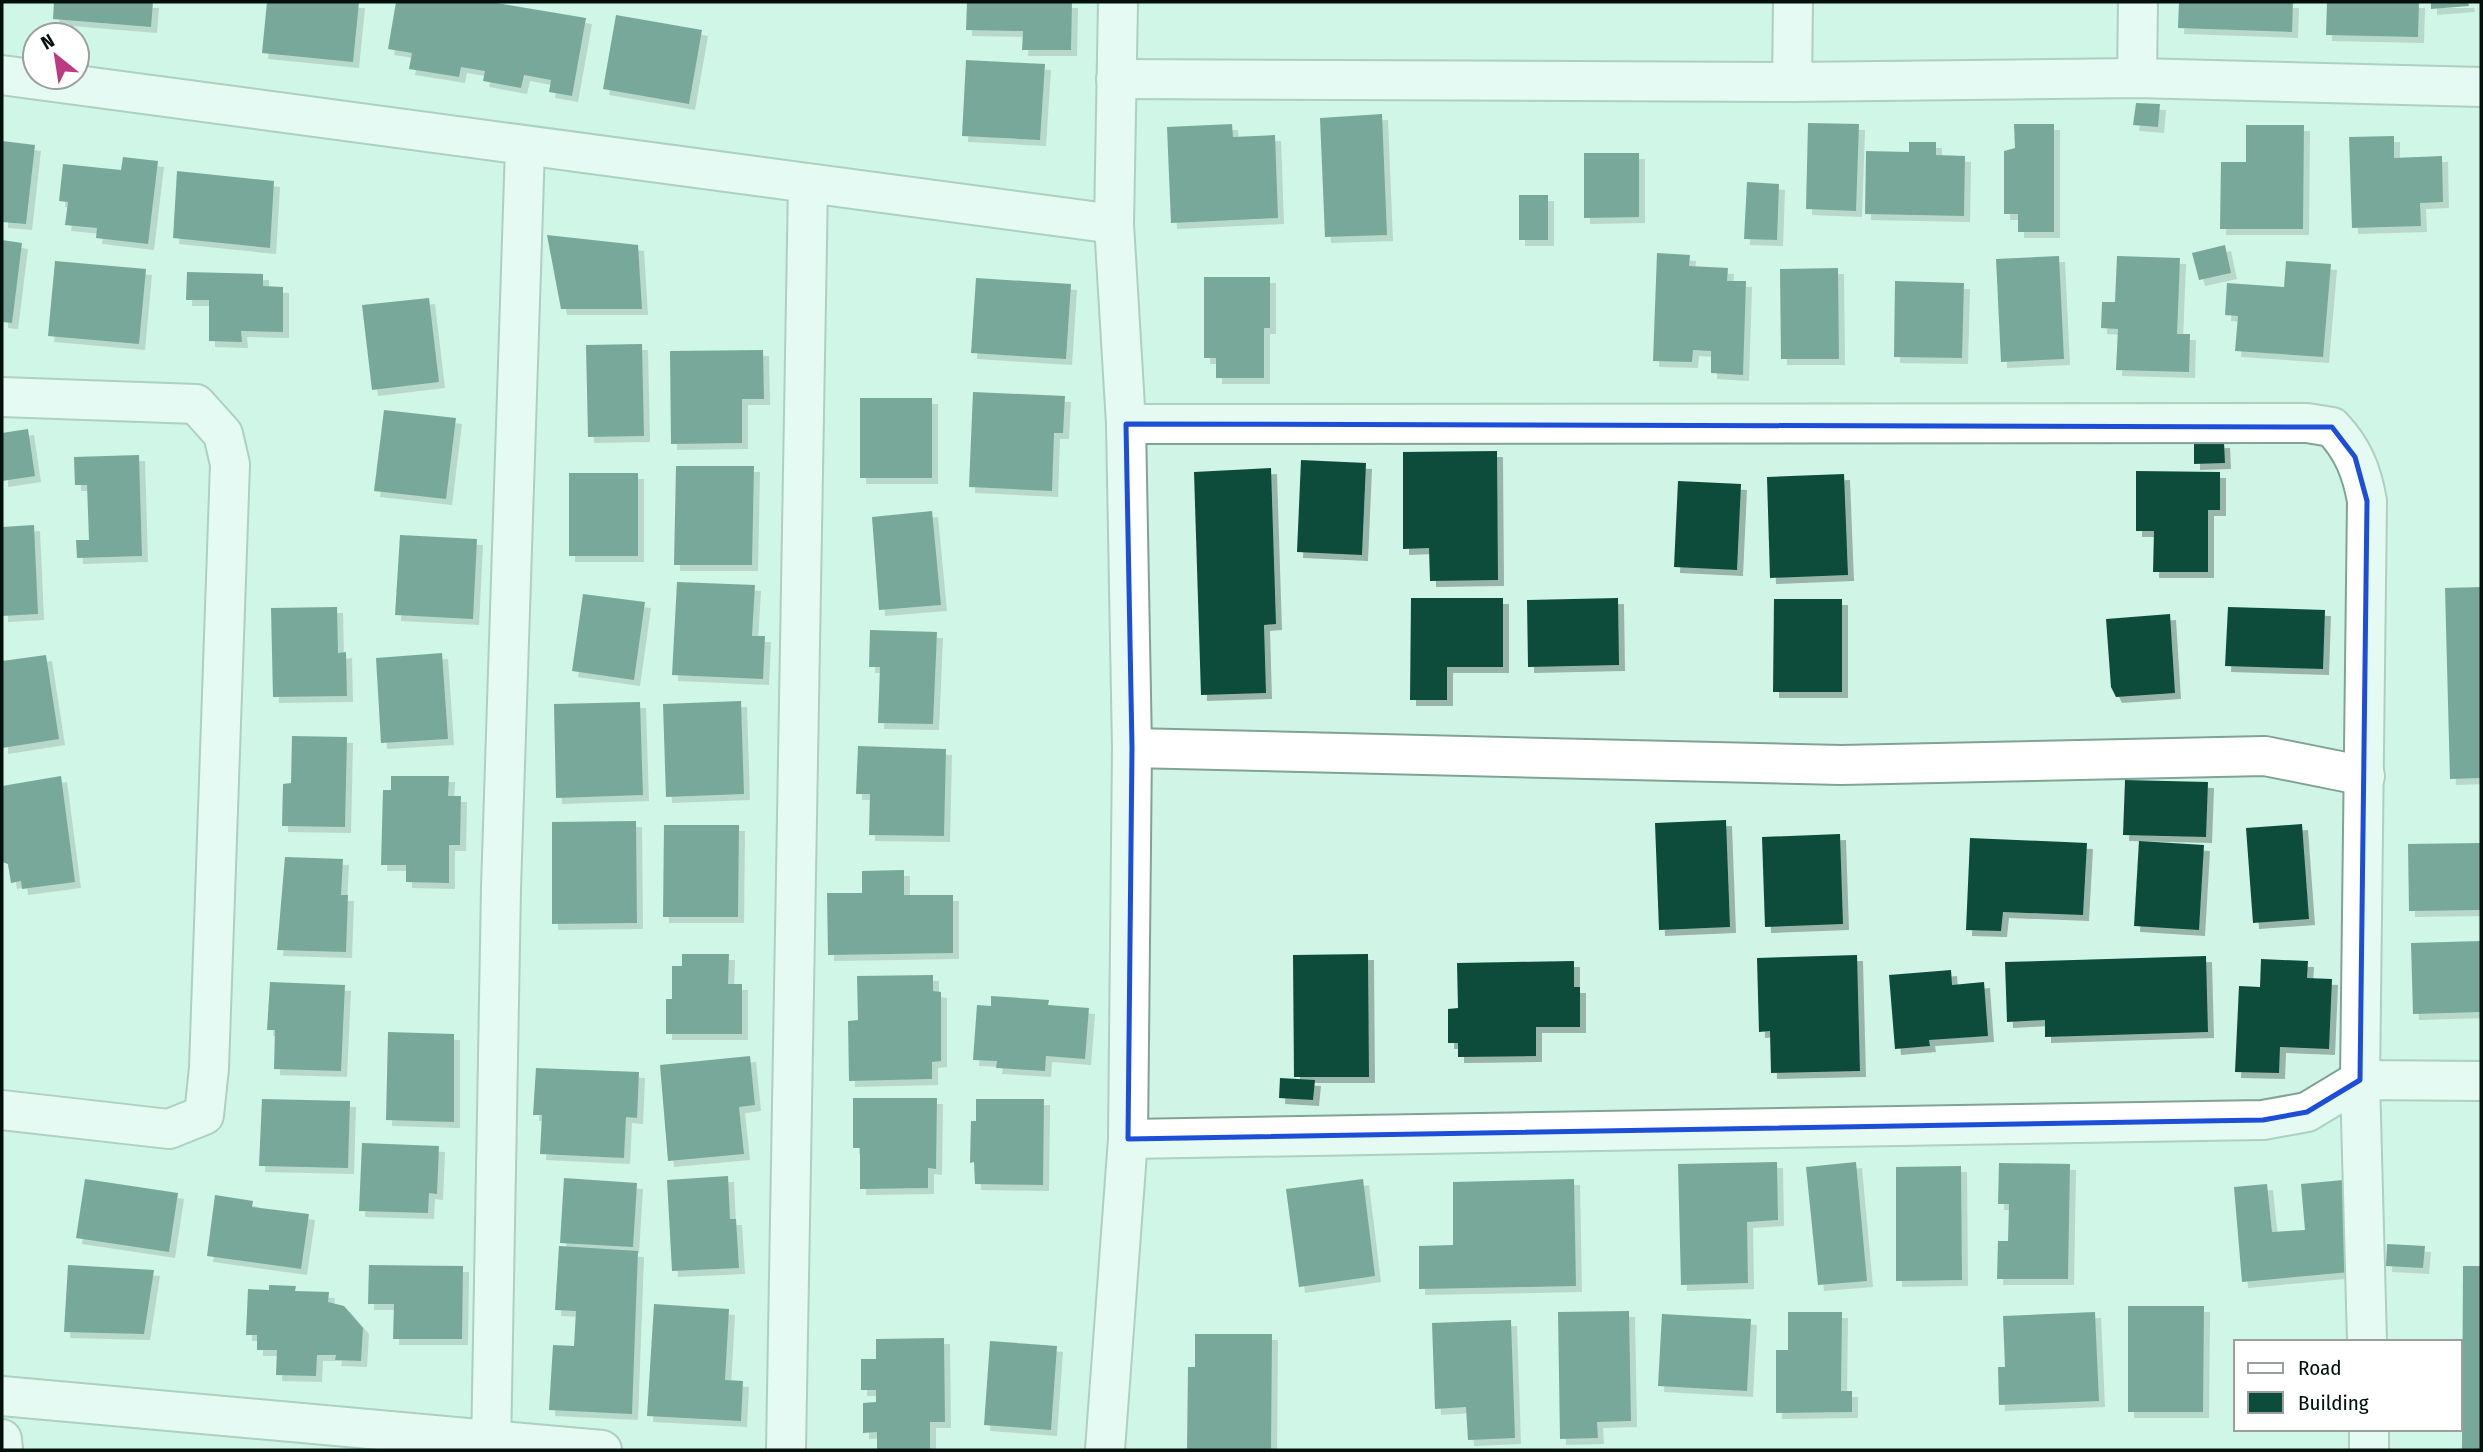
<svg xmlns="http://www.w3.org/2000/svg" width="2483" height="1452" font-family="'Fira Sans Condensed',sans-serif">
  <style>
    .building { fill: #0c4c3b; filter: url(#shadow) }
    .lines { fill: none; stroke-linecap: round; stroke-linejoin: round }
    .minor-casing { stroke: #80a396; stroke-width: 42 }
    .minor { stroke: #fff; stroke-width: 38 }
    .marked { fill: none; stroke: #1d4ed8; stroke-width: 5; stroke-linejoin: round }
  </style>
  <defs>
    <filter id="shadow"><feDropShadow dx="6" dy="6" stdDeviation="0" flood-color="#0004"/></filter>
  </defs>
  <rect width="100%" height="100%" fill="#d0f5e7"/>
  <g class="building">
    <path d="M54,2h99l-2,25 -98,-8z"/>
    <path d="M267,2h92l-6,60 -91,-9z"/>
    <path d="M396,2h95l95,16 -14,78 -23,-4 2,-12 -27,-5 -3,13 -38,-7 2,-10 -24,-4 -2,10 -50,-8 3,-16 -24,-4z"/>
    <path d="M967,2h105l-1,48h-49l1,-19 -57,-1z"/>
    <path d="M2179,2h114l-1,30 -114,-4z"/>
    <path d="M2327,2h92l-1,35 -92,-2z"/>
    <path d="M2431,2h37l1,4 -38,3z"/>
    <path d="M616,15l86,15 -13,74 -86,-15z"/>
    <path d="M966,60l79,4 -5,76 -78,-4z"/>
    <path d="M2136,103l24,1 -2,23 -25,-2z"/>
    <path d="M1382,114l5,121 -62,2 -5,-119z"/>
    <path d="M1808,123l51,1 -3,87 -50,-2z"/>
    <path d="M1232,124l1,13 42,-2 3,83 -107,5 -4,-96z"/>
    <path d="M2014,124h40v108h-36v-18h-14v-63l11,-3z"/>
    <path d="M2246,125h58l-1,104h-83l1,-67h25z"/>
    <path d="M2394,136v22l48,-2 1,46 -23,1 1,23 -69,2 -3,-91z"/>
    <path d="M2,141l33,4 -9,79 -24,-2z"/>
    <path d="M1909,142h27v13l29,1 -1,60 -99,-2 1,-63 43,1z"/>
    <path d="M1584,153h55v64l-55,1z"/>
    <path d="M123,157l35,4 -10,83 -52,-6 1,-10 -32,-3 3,-23 -9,-1 4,-37 58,6z"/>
    <path d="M177,171l97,10 -4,67 -97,-10z"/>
    <path d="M1747,182l32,2 -2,56 -33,-1z"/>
    <rect x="1519" y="195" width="29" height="45"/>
    <path d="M547,235l91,10 4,64h-81z"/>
    <path d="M2,240l20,3 -10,80 -10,-1z"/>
    <path d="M2225,245l6,28 -32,7 -7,-27z"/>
    <path d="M1657,253l33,2 -1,11 39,2 -1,13h19l-3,94 -32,-2v-22l-18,-1 -1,12 -39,-1z"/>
    <path d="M2059,256l5,103 -63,3 -5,-103z"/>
    <path d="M2117,256l63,2 -3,76h13l-1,38 -73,-2 2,-41 -17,-1 1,-26h13z"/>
    <path d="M55,261l91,8 -7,75 -91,-8z"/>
    <path d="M2286,261l45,3 -8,93 -88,-6 3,-35 -13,-1 2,-32 57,4z"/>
    <path d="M1838,268l1,91h-58l-1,-90z"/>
    <path d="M187,272l76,2v12l20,1v45l-42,-1 1,11 -33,-1v-41h-23z"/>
    <path d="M1204,277h66v51h-6v50h-48v-20h-12z"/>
    <path d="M976,278l95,6 -5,75 -95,-6z"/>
    <path d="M1895,281l69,2 -2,75 -68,-1z"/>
    <path d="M429,298l10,84 -67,8 -10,-85z"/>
    <path d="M642,344l2,92 -56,1 -2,-92z"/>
    <path d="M763,350l1,49h-22v44l-71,1 -1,-93z"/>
    <path d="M973,392l92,4 -2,37h-9l-2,58 -83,-4z"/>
    <rect x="860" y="398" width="72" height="80"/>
    <path d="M384,410l72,8 -10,81 -72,-8z"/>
    <path d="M28,429l7,47 -33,5v-48z"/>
    <path d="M2224,442l1,21 -31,1v-21z"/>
    <path d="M1497,451l1,129 -68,1 -1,-33 -26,1v-97z"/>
    <path d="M139,455l3,101 -65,2 -1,-18h13l-2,-55h-12l-1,-28z"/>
    <path d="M1301,460l65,3 -4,92 -65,-3z"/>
    <path d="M676,466h78l-2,99h-78z"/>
    <path d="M1271,468l5,156 -12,1 2,68 -65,2 -7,-223z"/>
    <path d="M2136,471l84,1v38h-12v62h-55l1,-41h-18z"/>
    <rect x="569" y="473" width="69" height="83"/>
    <path d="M1844,474l4,101 -78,3 -3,-101z"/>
    <path d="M1678,481l63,3 -4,86 -63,-3z"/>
    <path d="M932,511l9,94 -62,5 -7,-93z"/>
    <path d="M34,525l4,89 -36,2v-89z"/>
    <path d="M400,535l77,4 -4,80 -78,-4z"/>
    <path d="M677,582l78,3 -3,51h13l-2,43 -91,-4z"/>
    <path d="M2481,587v191l-31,1 -5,-191z"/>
    <path d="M583,594l62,8 -11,78 -62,-9z"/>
    <path d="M1411,598h92v69h-56v33h-37z"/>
    <path d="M1618,598l1,67 -91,2 -1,-67z"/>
    <path d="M1774,599h68v93h-69z"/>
    <path d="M337,607l1,46 8,-1 1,44 -74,1 -2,-89z"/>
    <path d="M2228,607l97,3 -2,59 -98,-3z"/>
    <path d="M2170,614l5,79 -59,4 -5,-10 -5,-68z"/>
    <path d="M870,630l67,2 -4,92 -55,-1 2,-56h-11z"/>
    <path d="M442,653l6,86 -67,4 -5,-85z"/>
    <path d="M46,655l13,84 -57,9v-87z"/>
    <path d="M741,701l3,93 -78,3 -3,-93z"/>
    <path d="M640,702l3,93 -87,3 -2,-94z"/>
    <path d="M292,736l55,1 -2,90 -63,-1 1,-42 8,-1z"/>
    <path d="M858,746l88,3 -2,87 -75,-1 1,-41h-14z"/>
    <path d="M61,776l14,106 -53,7 -1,-8 -10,2 -3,-19 -6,-2v-76z"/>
    <path d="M391,776h58l-1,20h13l-1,49h-11v38l-43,-1v-17h-25l2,-75h8z"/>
    <path d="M2125,780l83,2 -2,55 -83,-2z"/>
    <path d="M1726,820l4,107 -71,3 -4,-107z"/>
    <path d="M636,821l1,102 -85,1v-102z"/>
    <path d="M2302,824l7,95 -56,4 -7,-95z"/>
    <path d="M664,825h75l-1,92h-75z"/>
    <path d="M1840,834l3,90 -78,3 -3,-90z"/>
    <path d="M1970,838l117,5 -4,72 -80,-3 -2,19 -35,-1z"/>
    <path d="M2139,841l65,4 -5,85 -65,-4z"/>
    <path d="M2481,843v67l-72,1 -1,-67z"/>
    <path d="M285,857l58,2 -2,36h7l-2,57 -69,-2z"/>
    <path d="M904,870v25h49v58l-125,2 -1,-62h35v-22z"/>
    <path d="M2481,941v71l-68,2 -2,-71z"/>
    <path d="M682,954h47l-1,30h14v50h-76v-35h6v-33h10z"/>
    <path d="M1368,954l1,123h-75l-1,-122z"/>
    <path d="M1857,955l3,116 -89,2 -1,-42 -11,1 -2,-74z"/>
    <path d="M2206,956l2,76 -163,5v-17l-38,2 -2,-60z"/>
    <path d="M2261,959l47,2 -1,17 25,1 -3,70 -49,-2 -1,26 -44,-1 4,-86 21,1z"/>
    <path d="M1574,961v26h6v40h-44v29l-78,1v-14h-10v-34l10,-1 -1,-45z"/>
    <path d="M1951,970l1,15 32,-3 4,54 -59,4 1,6 -35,3 -6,-74z"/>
    <path d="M933,975v16l8,1v69l-9,1v17l-83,2 -1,-60 10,-1 -1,-44z"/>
    <path d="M270,982l75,3 -4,86 -67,-2 1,-39h-8z"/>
    <path d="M991,996l58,4 -1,5 41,3 -4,51 -39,-3 -1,15 -49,-3 1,-7 -24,-1 4,-55 14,1z"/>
    <path d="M388,1032l66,2v88l-68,-2z"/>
    <path d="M750,1056l5,49 -16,2 5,47 -76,7 -8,-96z"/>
    <path d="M536,1068l103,4 -2,46 -11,-1 -2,41 -84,-4 2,-39h-9z"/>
    <path d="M1280,1078l35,2 -2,20 -34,-2z"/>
    <path d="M853,1098h84l-1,71 -8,-1v20l-68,1v-41h-7z"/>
    <path d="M262,1099l88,2 -2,67 -89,-2z"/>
    <path d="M976,1099h68l-1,86 -68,-1 -1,-22 -4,1 1,-42h5z"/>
    <path d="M362,1143l77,3 -2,48 -8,-1 -1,20 -69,-2z"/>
    <path d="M1777,1162l1,58 -31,2 1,61 -67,2 -3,-121z"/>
    <path d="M1856,1162l11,119 -49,4 -12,-118z"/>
    <path d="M1999,1163l71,1 -2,115h-71l1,-38h10l1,-37h-11z"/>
    <path d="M1961,1166l1,114 -66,1v-114z"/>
    <path d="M728,1176l2,43h6l3,49 -67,3 -5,-91z"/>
    <path d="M564,1178l73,5 -4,64 -73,-4z"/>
    <path d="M85,1179l93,14 -9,59 -93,-14z"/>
    <path d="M1363,1179l12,97 -76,11 -13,-98z"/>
    <path d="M1574,1179l2,107 -157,3v-43l34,-1v-63z"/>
    <path d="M2343,1180l7,92 -108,10 -8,-95 33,-3 5,48 33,-2 -4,-46z"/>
    <path d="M215,1195l38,6 -1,6 57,7 -8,55 -94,-13z"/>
    <path d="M2387,1244l38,2 -2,22 -37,-2z"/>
    <path d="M559,1246l79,5 -6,163 -83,-4 4,-65 21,1 2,-35 -21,-1z"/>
    <path d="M68,1265l86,5 -10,64 -80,-2z"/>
    <path d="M369,1265l94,1 -1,73h-69l1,-35h-26z"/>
    <path d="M2463,1266h18v184h-19z"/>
    <path d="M269,1285l27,1 -1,5 34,1 -1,10 16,4 19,22 -2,33 -26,-1 1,-5h-19l-1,21 -40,-1 1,-25h-20v-15h-11l2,-46 21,1z"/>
    <path d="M654,1304l75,5 -4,71 18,1 -2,40 -94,-5z"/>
    <path d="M2128,1306h76l-1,106h-75z"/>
    <path d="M1629,1311l2,110 -34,1 1,16 -38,1 -2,-127z"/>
    <path d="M1788,1312h54l-1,79h11v21l-76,1v-63h12z"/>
    <path d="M2095,1312l4,89 -100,4 -1,-38h7l-2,-51z"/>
    <path d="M1662,1314l89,5 -4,72 -89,-5z"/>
    <path d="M1511,1320l4,118 -47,2 -2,-33 -31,2 -3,-86z"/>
    <path d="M1195,1334h77l-1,116h-84l1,-83h7z"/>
    <path d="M944,1338l1,84h-15v28h-53v-18l-14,1v-30l13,-1v-12h-15v-31h15v-20z"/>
    <path d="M990,1341l67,5 -6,84 -67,-5z"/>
  </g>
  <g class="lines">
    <defs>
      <g id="minor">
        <path d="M2,75l1112,149"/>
        <path d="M2137,78l1,-76"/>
        <path d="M1116,79l676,3 345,-4 344,9"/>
        <path d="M1792,82l1,-80"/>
        <path d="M2,397l194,7 27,30 7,30 -21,604 -5,47 -35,14 -167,-19"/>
        <path d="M1126,424l1181,-1 25,4c21,22 30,45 35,74l-7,579 7,262"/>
        <path d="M1132,748l709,17 424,-9 100,20"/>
        <path d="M1128,1139l1135,-19 44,-8 53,-32 121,1"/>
        <path d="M2,1396l600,54"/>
        <path d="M2369,1429v21"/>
        <path d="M2,1439l1,11"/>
        <path d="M491,1450l10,-562 24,-741"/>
        <path d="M786,1450l22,-1266"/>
        <path d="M1105,1450l23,-311 4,-391 -6,-324 -12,-200 4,-222"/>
      </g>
    </defs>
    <use href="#minor" class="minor-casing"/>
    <use href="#minor" class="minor"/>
  </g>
  <path d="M0 0H2483V1452H0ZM1126,424l1206,3 23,30 12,44 -7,579 -53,32 -44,8 -1135,19 4,-391z" fill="#d0f5e7" fill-opacity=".55" fill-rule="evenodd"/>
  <path class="marked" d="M1126,424l1206,3 23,30 12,44 -7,579 -53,32 -44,8 -1135,19 4,-391z"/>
  <rect width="2483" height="1452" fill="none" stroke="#04100b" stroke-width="7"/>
  <rect x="2234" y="1340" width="228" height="91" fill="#ffffff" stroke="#9b9f9d" stroke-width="2"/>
  <rect x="2248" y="1363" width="35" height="10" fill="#ffffff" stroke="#9b9f9d" stroke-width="2"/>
  <text x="2298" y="1375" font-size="21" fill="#04100b">Road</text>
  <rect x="2248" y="1392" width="35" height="21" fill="#0c4c3b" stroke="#9b9f9d" stroke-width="2"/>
  <text x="2298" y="1410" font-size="21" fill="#04100b">Building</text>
  <g transform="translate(56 56) rotate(330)"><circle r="33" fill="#ffffff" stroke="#9b9f9d" stroke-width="2"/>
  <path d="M0-5L12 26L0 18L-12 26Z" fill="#bc3a82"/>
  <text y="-10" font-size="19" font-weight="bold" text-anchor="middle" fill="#04100b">N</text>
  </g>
</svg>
